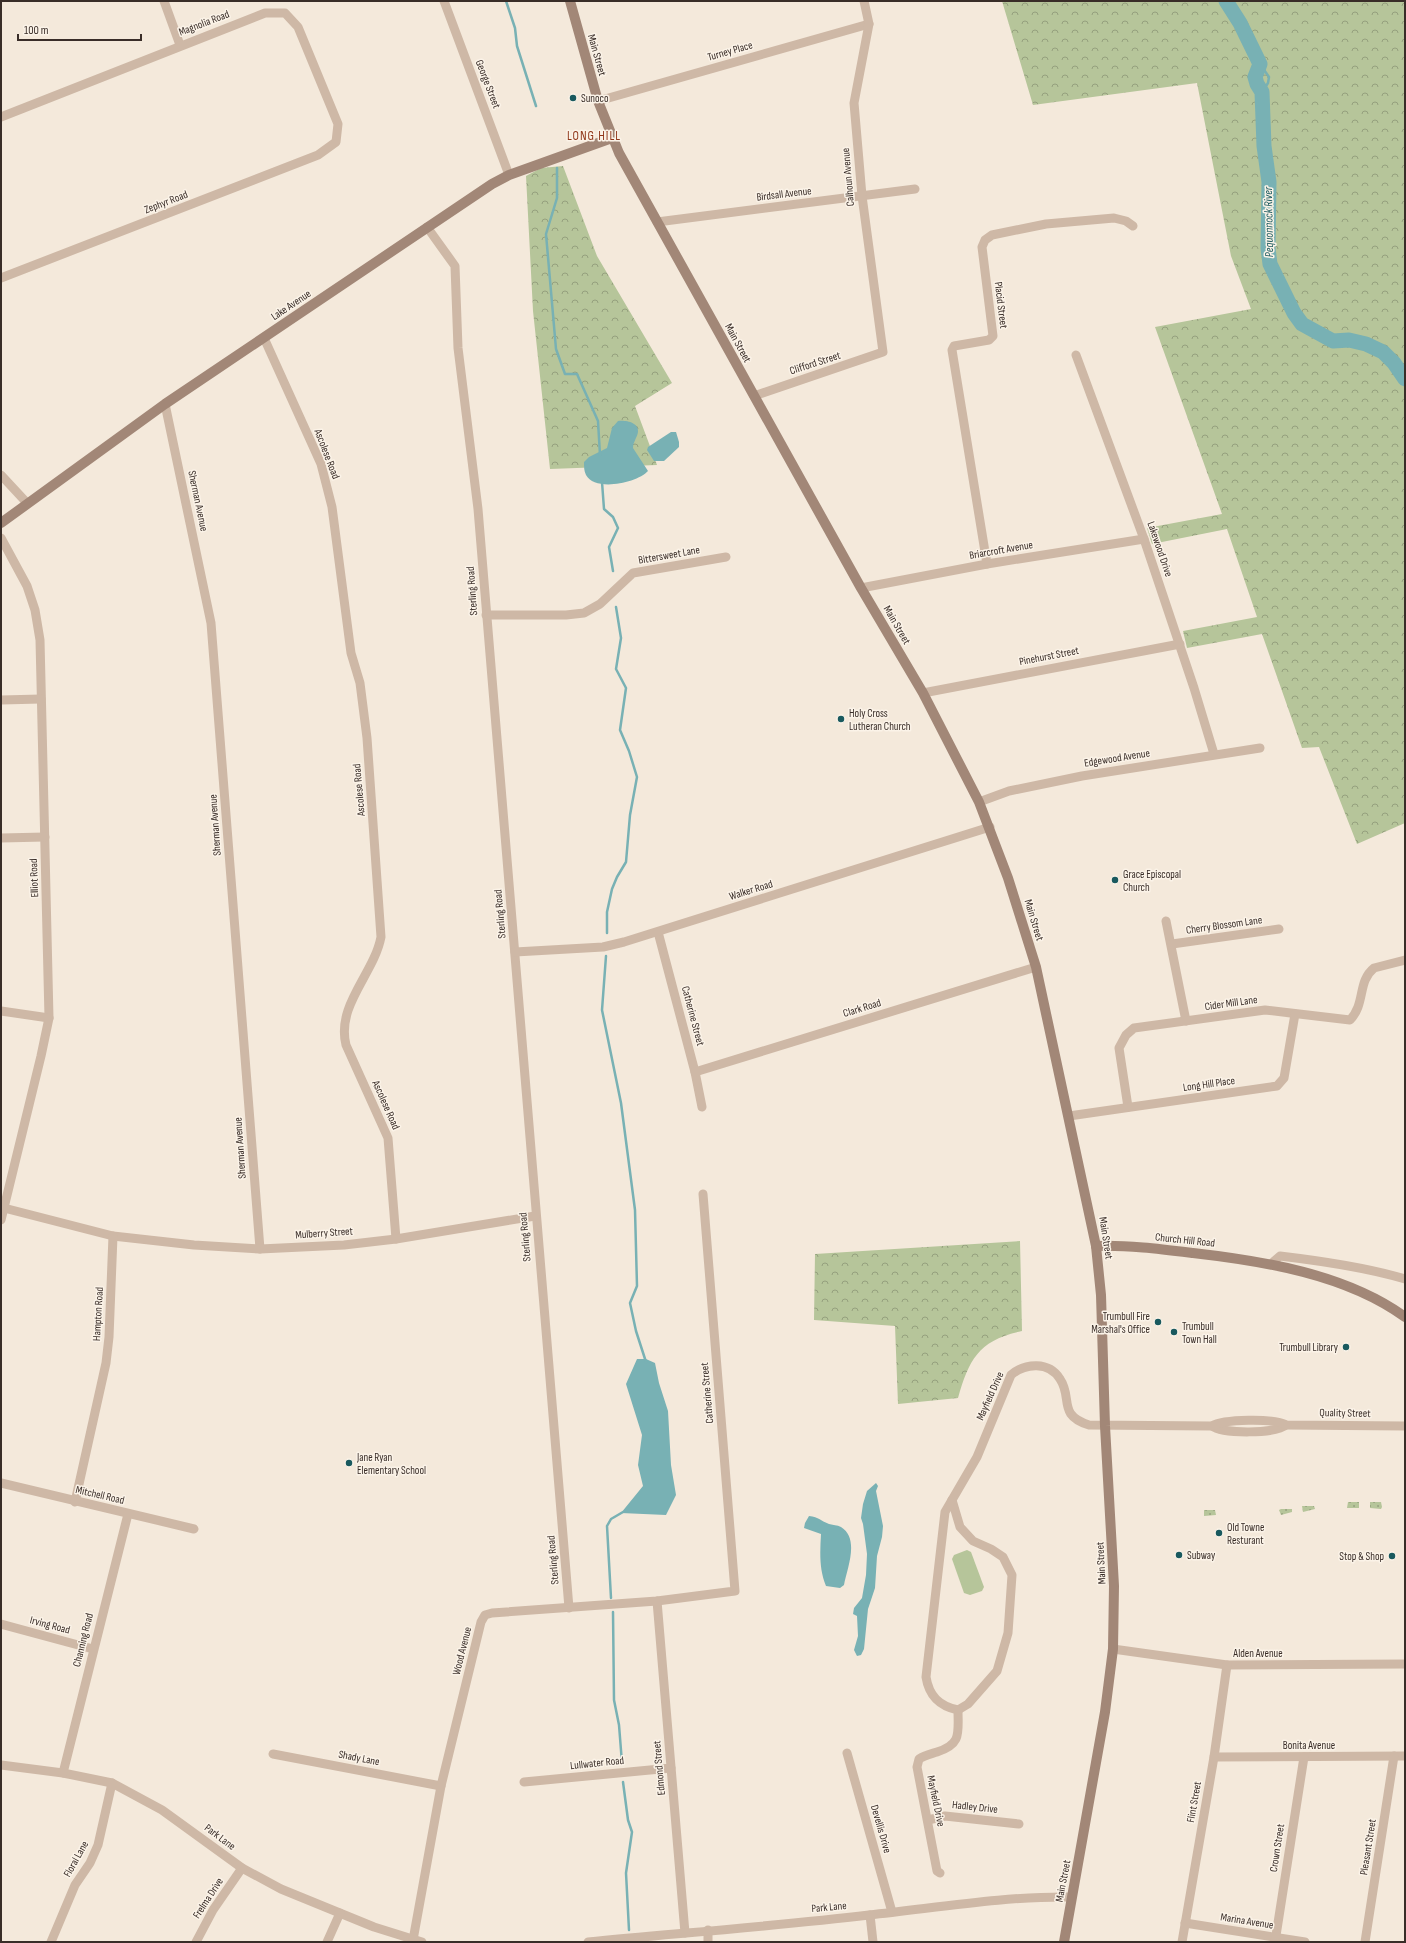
<svg xmlns="http://www.w3.org/2000/svg" width="1406" height="1943" font-family="'Sofia Sans Condensed',sans-serif">
  <style>
    .grass { fill: #b6c59a }
    .park { fill: url(#park-crowns) }
    .garden { fill: url(#garden-dots) }
    .water { fill: #78b1b4 }
    .lines { fill: none; stroke-linecap: round; stroke-linejoin: round }
    .stream { stroke: #78b1b4; stroke-width: 2.5 }
    .river { stroke: #78b1b4; stroke-width: 15 }
    .street { stroke: #ceb8a6; stroke-width: 9 }
    .secondary { stroke: #a28777; stroke-width: 10 }
    .poi-dot { fill: #19595e; stroke: #fbf3e8; stroke-width: 1.5 }
    .labels { text-anchor: middle; dominant-baseline: central; stroke-width: 3; stroke-linejoin: round; paint-order: stroke }
    .street-label { font-size: 11px; fill: #392d28; stroke: #fbf3e8 }
    .poi-label { font-size: 11px; fill: #392d28; stroke: #fbf3e8; text-anchor: start }
    .water-label { font-size: 12px; font-style: italic; fill: #19595e; stroke: #fbf3e8 }
    .quarter-label { font-size: 13px; letter-spacing: 1px; fill: #8f3619; stroke: #fbf3e8 }
  </style>
  <defs>
    <pattern id="park-crowns" width="20" height="18" patternUnits="userSpaceOnUse"><rect width="20" height="18" fill="#b6c59a"/><path d="M2 6a3 3 0 1 1 6 0M12 15a3 3 0 1 1 6 0" fill="none" stroke="#95a07e"/></pattern>
    <pattern id="garden-dots" width="8" height="8" patternUnits="userSpaceOnUse"><rect width="8" height="8" fill="#b6c59a"/><path d="M2 2h.1M6 6h.1" fill="none" stroke="#95a07e" stroke-width="1.8" stroke-linecap="round"/></pattern>
  </defs>
  <rect width="100%" height="100%" fill="#f4e9db"/>
  <path class="grass" d="M967,1550l4,2 13,35 -2,4 -12,4 -6,-2 -12,-34 2,-4z"/>
  <g class="park">
    <path d="M1002,1h403v822l-48,21 -38,-97 -17,1 -40,-114 -75,14 -4,-17 74,-14 -30,-88 -75,15 -5,-16 75,-14 -67,-187 96,-18 -20,-53 -34,-173 -164,22z"/>
    <path d="M563,166l34,90 75,127 -37,23 22,59 -107,4 -17,-158 -7,-135 15,-8z"/>
    <path d="M1020,1241l2,90c-43,9 -53,28 -64,67l-60,6 -3,-78 -81,-6 1,-66z"/>
  </g>
  <g class="garden">
    <path d="M1348,1502h11v6h-12z"/>
    <path d="M1370,1502h11l1,5 -1,2 -11,-1z"/>
    <path d="M1302,1506h12l1,3 -12,3z"/>
    <path d="M1281,1509h11v3l-11,3 -2,-5z"/>
    <path d="M1204,1510h11l1,5 -12,1z"/>
  </g>
  <g class="water">
    <path d="M618,421c7,-1 21,1 20,11 -1,6 -5,10 -5,16l15,23c-11,12 -53,21 -62,4 -2,-4 -2,-8 -2,-13l5,-5 18,-9 5,-20z"/>
    <path d="M671,432h5l3,10v5l-15,14h-10l-7,-11 1,-3z"/>
    <path d="M637,1359h9l9,4 4,20 9,28 3,54 5,30 -10,20 -45,-2 22,-27 -5,-21 4,-30 -16,-51z"/>
    <path d="M876,1483l2,3 -2,5 7,35 -1,11 -5,19 -2,32 -7,21 -4,40 -3,6 -4,1 -3,-6 4,-14 -1,-20 -4,-2 1,-6 8,-10 4,-23 1,-21 -4,-30 -2,-6 2,-14 4,-13z"/>
    <path d="M809,1516c10,1 12,5 20,8 4,1 8,1 12,3 19,12 6,41 3,58l-4,3 -14,-2c-7,-17 -6,-34 -5,-52l-17,-6 1,-5z"/>
  </g>
  <g class="lines">
    <g class="stream">
      <path d="M506,1l9,27 2,18 19,60"/>
      <path d="M1260,64l9,13 -1,6 -6,9"/>
      <path d="M557,168v30l-11,36 10,115 9,25h12l21,47 2,34"/>
      <path d="M602,482l2,27 9,8 5,11 -9,19 4,24"/>
      <path d="M607,933v-21l5,-23 5,-12 9,-15 4,-47 7,-38 -8,-26 -9,-21 6,-42 -10,-19 5,-31 -5,-31"/>
      <path d="M606,956l-4,54 19,93 14,107 2,76 -7,17 6,28 10,31"/>
      <path d="M611,1598l-4,-72 4,-7 12,-7"/>
      <path d="M613,1612l1,88 5,25 3,38"/>
      <path d="M623,1782l5,38 4,12 -6,41 3,57"/>
    </g>
    <path class="river" d="M1226,1l14,22 20,41 -5,13 2,7 5,8 2,54 5,36 -1,66 2,16 24,49 8,11 31,17 16,-1 17,4 17,8 11,11 11,16"/>
    <g class="street">
      <path d="M164,1l16,44"/>
      <path d="M444,1l65,174"/>
      <path d="M598,101l271,-77"/>
      <path d="M1,117l264,-104h20l13,14 40,97 -2,18 -18,13 -317,123"/>
      <path d="M657,222l258,-33"/>
      <path d="M427,227l28,39 3,82 20,161 91,1099"/>
      <path d="M264,338l57,126 11,43 19,146 9,30 7,55 14,199c-7,37 -45,68 -35,108l42,93 8,101"/>
      <path d="M1076,355l68,184 50,149 20,66"/>
      <path d="M754,396l129,-44 -21,-156 -8,-93 15,-79 -5,-23"/>
      <path d="M165,404l46,219 49,626"/>
      <path d="M1,475l26,28"/>
      <path d="M1,538l26,48 8,24 5,30 9,378 -8,38 -40,164"/>
      <path d="M987,564l-35,-214 2,-4 35,-6 4,-4 -11,-89 3,-7 7,-5 54,-11 68,-6 12,3 7,5"/>
      <path d="M861,588l126,-24 157,-25"/>
      <path d="M486,615h80l18,-2 16,-9 33,-31 93,-16"/>
      <path d="M923,693l257,-49"/>
      <path d="M1,700l40,-1"/>
      <path d="M979,802l30,-11 73,-15 178,-28"/>
      <path d="M1,838l44,-1"/>
      <path d="M1166,921l20,100"/>
      <path d="M658,932l37,140 7,35"/>
      <path d="M1172,944l107,-15"/>
      <path d="M515,952l88,-5 21,-5 366,-115"/>
      <path d="M1,1011l48,7"/>
      <path d="M695,1072l341,-105"/>
      <path d="M1128,1107l-9,-59 7,-13 8,-7 131,-18 85,10c16,-17 7,-38 24,-52l31,-8"/>
      <path d="M1069,1116l208,-30 7,-8 11,-64"/>
      <path d="M4,1208l109,28 81,9 66,4 84,-4 52,-6 139,-23"/>
      <path d="M1271,1264l9,-8c42,5 85,11 125,23"/>
      <path d="M1212,1426c10,8 64,8 74,-1"/>
      <path d="M1,1483l193,46"/>
      <path d="M952,1500l8,27 13,14 18,8 12,8 9,18 -4,58 -11,38 -29,33 -10,6"/>
      <path d="M75,1502l31,-139 3,-26 4,-101"/>
      <path d="M657,1601l28,332"/>
      <path d="M1,1624l92,25"/>
      <path d="M1113,1649l114,16 178,-1"/>
      <path d="M847,1753l45,159"/>
      <path d="M273,1754l168,32"/>
      <path d="M1214,1757l191,-1"/>
      <path d="M1,1765l62,8 49,10 50,27 80,58 39,21 93,38 48,15"/>
      <path d="M63,1773l65,-259"/>
      <path d="M524,1782l147,-14"/>
      <path d="M928,1820l17,-4 74,8"/>
      <path d="M940,1873l-3,-2 -20,-104 2,-8c6,-4 12,-5 18,-7 25,-8 21,-19 21,-42 -19,-4 -29,-14 -32,-33l19,-165 32,-55 34,-82c14,-12 38,-14 49,4 13,19 -3,36 29,46l123,1c11,-7 62,-8 74,-1l119,1"/>
      <path d="M870,1915l3,27"/>
      <path d="M1185,1923l120,19"/>
      <path d="M708,1930v12"/>
      <path d="M413,1940l28,-154 40,-164 4,-7 7,-2 165,-12 78,-10 -32,-397"/>
      <path d="M51,1942l24,-57 15,-22 8,-18 14,-62"/>
      <path d="M196,1942l17,-32 29,-42"/>
      <path d="M327,1942l13,-29"/>
      <path d="M588,1942c94,-9 188,-16 281,-27 67,-7 135,-19 203,-18"/>
      <path d="M1182,1942l32,-185 13,-92"/>
      <path d="M1275,1942l29,-185"/>
      <path d="M1365,1942l29,-186"/>
    </g>
    <g class="secondary">
      <path d="M570,1l28,100 21,52 242,435 62,105 56,109 29,76 28,89 60,279 5,49 4,131 9,160 -1,63 -8,63 -41,230"/>
      <path d="M1,523l164,-119 327,-220 17,-9 103,-37"/>
      <path d="M1096,1246c32,-1 64,3 97,7 70,8 153,21 212,64"/>
    </g>
  </g>
  <g class="poi-dot">
    <circle cx="573" cy="98" r="4"/>
    <circle cx="841" cy="719" r="4"/>
    <circle cx="1115" cy="880" r="4"/>
    <circle cx="1158" cy="1322" r="4"/>
    <circle cx="1174" cy="1332" r="4"/>
    <circle cx="1346" cy="1347" r="4"/>
    <circle cx="349" cy="1463" r="4"/>
    <circle cx="1219" cy="1533" r="4"/>
    <circle cx="1179" cy="1555" r="4"/>
    <circle cx="1392" cy="1556" r="4"/>
  </g>
  <g class="labels">
    <g class="street-label">
      <text transform="translate(204 23) rotate(-21)">Magnolia Road</text>
      <text transform="translate(730 51) rotate(-16)">Turney Place</text>
      <text transform="translate(597 55) rotate(74)">Main Street</text>
      <text transform="translate(488 84) rotate(69)">George Street</text>
      <text transform="translate(848 177) rotate(-95)">Calhoun Avenue</text>
      <text transform="translate(784 194) rotate(-7)">Birdsall Avenue</text>
      <text transform="translate(166 202) rotate(-21)">Zephyr Road</text>
      <text transform="translate(291 305) rotate(-34)">Lake Avenue</text>
      <text transform="translate(1001 305) rotate(83)">Placid Street</text>
      <text transform="translate(738 343) rotate(61)">Main Street</text>
      <text transform="translate(815 363) rotate(-18)">Clifford Street</text>
      <text transform="translate(327 454) rotate(69)">Ascolese Road</text>
      <text transform="translate(198 501) rotate(78)">Sherman Avenue</text>
      <text transform="translate(1160 549) rotate(71)">Lakewood Drive</text>
      <text transform="translate(1001 550) rotate(-10)">Briarcroft Avenue</text>
      <text transform="translate(669 555) rotate(-10)">Bittersweet Lane</text>
      <text transform="translate(472 591) rotate(-94)">Sterling Road</text>
      <text transform="translate(897 625) rotate(60)">Main Street</text>
      <text transform="translate(1049 656) rotate(-11)">Pinehurst Street</text>
      <text transform="translate(1117 758) rotate(-9)">Edgewood Avenue</text>
      <text transform="translate(359 790) rotate(-95)">Ascolese Road</text>
      <text transform="translate(215 825) rotate(-94)">Sherman Avenue</text>
      <text transform="translate(34 878) rotate(-92)">Elliot Road</text>
      <text transform="translate(751 890) rotate(-17)">Walker Road</text>
      <text transform="translate(500 914) rotate(-95)">Sterling Road</text>
      <text transform="translate(1034 920) rotate(73)">Main Street</text>
      <text transform="translate(1224 925) rotate(-8)">Cherry Blossom Lane</text>
      <text transform="translate(1231 1003) rotate(-8)">Cider Mill Lane</text>
      <text transform="translate(862 1008) rotate(-17)">Clark Road</text>
      <text transform="translate(693 1016) rotate(75)">Catherine Street</text>
      <text transform="translate(1209 1084) rotate(-8)">Long Hill Place</text>
      <text transform="translate(386 1105) rotate(66)">Ascolese Road</text>
      <text transform="translate(240 1148) rotate(-94)">Sherman Avenue</text>
      <text transform="translate(324 1233) rotate(-4)">Mulberry Street</text>
      <text transform="translate(525 1237) rotate(-95)">Sterling Road</text>
      <text transform="translate(1106 1238) rotate(81)">Main Street</text>
      <text transform="translate(1185 1240) rotate(6)">Church Hill Road</text>
      <text transform="translate(98 1314) rotate(-87)">Hampton Road</text>
      <text transform="translate(707 1393) rotate(-95)">Catherine Street</text>
      <text transform="translate(990 1396) rotate(-66)">Mayfield Drive</text>
      <text transform="translate(1345 1413) rotate(1)">Quality Street</text>
      <text transform="translate(100 1495) rotate(13)">Mitchell Road</text>
      <text transform="translate(553 1560) rotate(-95)">Sterling Road</text>
      <text transform="translate(1101 1563) rotate(-93)">Main Street</text>
      <text transform="translate(50 1625) rotate(15)">Irving Road</text>
      <text transform="translate(83 1640) rotate(-76)">Channing Road</text>
      <text transform="translate(462 1651) rotate(-76)">Wood Avenue</text>
      <text x="1258" y="1653">Alden Avenue</text>
      <text x="1309" y="1745">Bonita Avenue</text>
      <text transform="translate(359 1758) rotate(11)">Shady Lane</text>
      <text transform="translate(597 1763) rotate(-6)">Lullwater Road</text>
      <text transform="translate(659 1768) rotate(-95)">Edmond Street</text>
      <text transform="translate(936 1801) rotate(78)">Mayfield Drive</text>
      <text transform="translate(1194 1802) rotate(-80)">Flint Street</text>
      <text transform="translate(975 1807) rotate(6)">Hadley Drive</text>
      <text transform="translate(881 1829) rotate(74)">Devellis Drive</text>
      <text transform="translate(220 1837) rotate(37)">Park Lane</text>
      <text transform="translate(1368 1847) rotate(-81)">Pleasant Street</text>
      <text transform="translate(1277 1848) rotate(-81)">Crown Street</text>
      <text transform="translate(76 1859) rotate(-61)">Floral Lane</text>
      <text transform="translate(1063 1881) rotate(-79)">Main Street</text>
      <text transform="translate(208 1898) rotate(-57)">Frelma Drive</text>
      <text transform="translate(829 1907) rotate(-5)">Park Lane</text>
      <text transform="translate(1247 1921) rotate(9)">Marina Avenue</text>
    </g>
    <g class="poi-label">
      <text x="581" y="98">Sunoco</text>
      <text x="849" y="713">Holy Cross<tspan x="849" dy="13">Lutheran Church</tspan></text>
      <text x="1123" y="874">Grace Episcopal<tspan x="1123" dy="13">Church</tspan></text>
      <text x="1150" y="1316" text-anchor="end">Trumbull Fire<tspan x="1150" dy="13">Marshal's Office</tspan></text>
      <text x="1182" y="1326">Trumbull<tspan x="1182" dy="13">Town Hall</tspan></text>
      <text x="1338" y="1347" text-anchor="end">Trumbull Library</text>
      <text x="357" y="1457">Jane Ryan<tspan x="357" dy="13">Elementary School</tspan></text>
      <text x="1227" y="1527">Old Towne<tspan x="1227" dy="13">Resturant</tspan></text>
      <text x="1187" y="1555">Subway</text>
      <text x="1384" y="1556" text-anchor="end">Stop &amp; Shop</text>
    </g>
    <g class="water-label">
      <text transform="translate(1269 222) rotate(-91)">Pequonnock River</text>
    </g>
    <g class="quarter-label">
      <text x="594" y="136">LONG HILL</text>
    </g>
  </g>
  <rect width="1406" height="1943" fill="none" stroke="#392d28" stroke-width="4"/>
  <path d="M18 34v6h123v-6" fill="none" stroke="#392d28" stroke-width="2"/>
  <text x="24" y="34" font-size="12" fill="#392d28" stroke="#fbf3e8" stroke-width="3" paint-order="stroke">100 m</text>
</svg>
